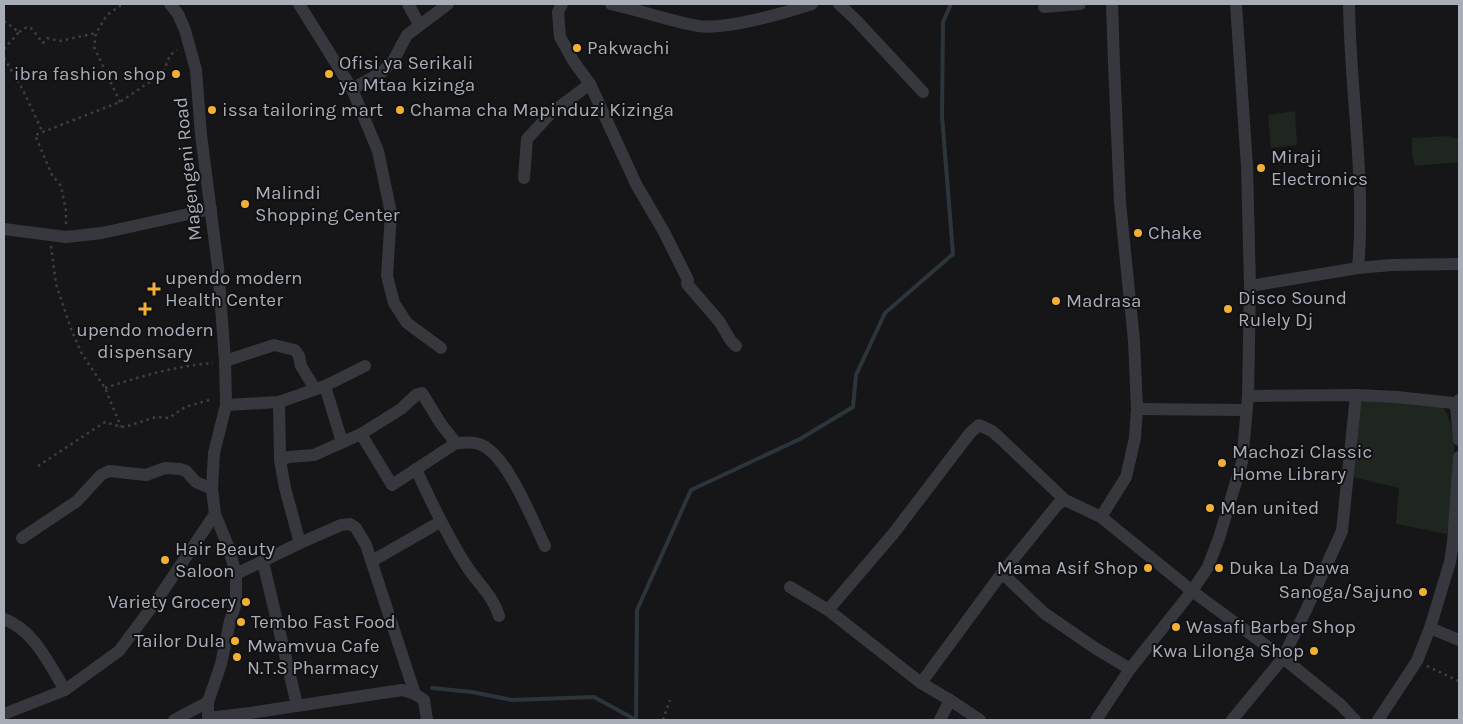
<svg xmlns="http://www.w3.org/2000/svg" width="1463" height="724" font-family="Karla,sans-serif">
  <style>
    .green { fill: #1e261f }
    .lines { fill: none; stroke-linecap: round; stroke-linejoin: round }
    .stream { stroke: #2c353c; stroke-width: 4 }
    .path { stroke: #3d3f44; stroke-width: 2.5; stroke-dasharray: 2.5 4; stroke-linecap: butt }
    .minor { stroke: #37383d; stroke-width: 12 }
    .poi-dot { fill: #f2b134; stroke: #111113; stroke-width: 2 }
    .labels { text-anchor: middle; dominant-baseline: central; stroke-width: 4; stroke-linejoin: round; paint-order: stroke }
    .poi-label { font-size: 19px; fill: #a8adb8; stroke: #111113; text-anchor: start }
    .street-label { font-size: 19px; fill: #a8adb8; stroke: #111113 }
  </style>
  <rect width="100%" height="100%" fill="#161618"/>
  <g class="green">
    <path d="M1295,111l2,34 -26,3 -3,-33z"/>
    <path d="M1448,136l11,3v23l-44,4 -3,-12v-16z"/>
    <path d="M1369,394l69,5c3,7 9,13 11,20 11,30 3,84 -2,115l-51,-10 3,-36 -47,-11 5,-75z"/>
  </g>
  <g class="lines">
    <g class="stream">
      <path d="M432,688l40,4 40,8 82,-3 42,23"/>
      <path d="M636,720l1,-110 54,-120 109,-51 53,-32 3,-32 29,-62 68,-59 -11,-138 1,-94 8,-18"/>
    </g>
    <g class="path">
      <path d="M4,21l15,11 -15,17"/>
      <path d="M19,32l8,-5 4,1 12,15 4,-5 13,3 36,-8"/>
      <path d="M4,58l19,32 20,43"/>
      <path d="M120,102l-26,-55 2,-14 11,-18 16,-11"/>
      <path d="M66,224v-13l-5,-25 -9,-11 -17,-40 85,-33 43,-29 7,-18 7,-5"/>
      <path d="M51,246l5,38 15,45 11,25 23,34 16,39"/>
      <path d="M105,388c36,-12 71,-22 108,-25"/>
      <path d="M38,466l67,-44 16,5 7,-1 28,-9 13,1 16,-11 28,-8"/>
      <path d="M1427,666l32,15"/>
      <path d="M663,720l7,-20"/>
    </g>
    <g class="minor">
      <path d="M170,4l8,10 7,16 11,40 5,65 17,132 7,94 1,44 -12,48 -2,36 3,25 13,32 8,28v29l-6,18 -9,43 -13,38v18"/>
      <path d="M299,4l53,85 26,62 13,62 -4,63 7,27 13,20 34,25"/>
      <path d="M408,4l11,20"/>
      <path d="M562,4l-4,8 2,25 14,25 16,22 46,100 28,48 24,48 -1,4 32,37 12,20 5,5"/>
      <path d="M611,4c29,6 58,17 87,22 28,4 86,-13 114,-22"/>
      <path d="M839,4l17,16 67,72"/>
      <path d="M1349,4c1,88 17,176 9,264"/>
      <path d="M1044,7l36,-3"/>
      <path d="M352,89l30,-17 11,-11 14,-26 41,-31"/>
      <path d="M524,178l3,-39 24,-26 39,-29"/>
      <path d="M4,229l62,8 36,-4 109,-24"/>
      <path d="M1250,286l108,-18 33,-3 68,-1"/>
      <path d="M225,361l49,-16 21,5 4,6 2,10 14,23"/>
      <path d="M325,386l17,56"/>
      <path d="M1248,396l108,-1 41,2 56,6 3,3"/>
      <path d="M1459,400l-3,6 3,34"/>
      <path d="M279,402l1,58 5,28 15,55"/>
      <path d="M226,405l53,-3 46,-16 40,-20"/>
      <path d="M1137,409l109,1"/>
      <path d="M361,434l31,51 64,-42"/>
      <path d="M280,460l9,-3 25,-2 47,-21 40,-25 15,-14 6,-2 19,31 15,19c8,0 16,-2 23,1 28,9 53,76 66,102"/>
      <path d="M416,469c15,33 30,65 50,96 11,18 27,30 33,51"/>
      <path d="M1101,517l25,-40 9,-39 2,-29 -3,-68 -14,-139 -6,-139 -2,-59"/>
      <path d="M22,538l55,-37 24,-26 8,-4 37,4 19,-7 15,1 6,2 10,11 16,7"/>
      <path d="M372,561l68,-39"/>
      <path d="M263,562l34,143"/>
      <path d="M1002,573l42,40 51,35 35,21"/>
      <path d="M236,574l64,-31 41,-18 9,-1 6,4 10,17 49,149"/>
      <path d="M790,587l38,23 93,73 29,17 30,20"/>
      <path d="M828,610l65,-76 77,-101 9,-8 13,6 10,9 63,60 36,17 91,74 91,67 58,47 14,15"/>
      <path d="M4,619c30,11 45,45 61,71"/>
      <path d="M1430,628l29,12"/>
      <path d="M921,683l81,-110 56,-69 7,-4"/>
      <path d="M4,714l61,-24 54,-39 38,-51 58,-86"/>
      <path d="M208,718l42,-5 152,-23 13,4 9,6 3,20"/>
      <path d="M174,720l34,-18"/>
      <path d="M940,720l10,-20"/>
      <path d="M1096,720l34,-51 62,-78 16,-24 11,-29 23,-76 6,-66 2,-110 -3,-120 -11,-162"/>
      <path d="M1232,720l51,-62 24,-50 35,-77 14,-136"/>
      <path d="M1378,720l39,-59 13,-33 20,-66 3,-20 6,-85"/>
    </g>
  </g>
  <g class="poi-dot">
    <circle cx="577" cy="48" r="5"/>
    <circle cx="176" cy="74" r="5"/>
    <circle cx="329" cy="74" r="5"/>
    <circle cx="212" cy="110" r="5"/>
    <circle cx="400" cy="110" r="5"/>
    <circle cx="1261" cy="168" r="5"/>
    <circle cx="245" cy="204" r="5"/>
    <circle cx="1138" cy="233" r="5"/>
    <path d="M151.5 281.5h5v5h5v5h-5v5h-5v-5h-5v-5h5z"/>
    <circle cx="1056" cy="301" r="5"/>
    <path d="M142.5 301.5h5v5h5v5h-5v5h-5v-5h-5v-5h5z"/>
    <circle cx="1228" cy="309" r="5"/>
    <circle cx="1222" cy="463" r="5"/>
    <circle cx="1210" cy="508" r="5"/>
    <circle cx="165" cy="560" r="5"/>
    <circle cx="1148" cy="568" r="5"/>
    <circle cx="1219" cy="568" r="5"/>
    <circle cx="1423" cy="592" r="5"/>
    <circle cx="246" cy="602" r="5"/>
    <circle cx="241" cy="622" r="5"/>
    <circle cx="1176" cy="627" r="5"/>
    <circle cx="235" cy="641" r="5"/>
    <circle cx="1314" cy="651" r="5"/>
    <circle cx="237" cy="657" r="5"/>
  </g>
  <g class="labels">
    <g class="poi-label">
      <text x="587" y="48">Pakwachi</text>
      <text x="339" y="63">Ofisi ya Serikali<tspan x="339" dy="22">ya Mtaa kizinga</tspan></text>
      <text x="166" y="74" text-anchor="end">ibra fashion shop</text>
      <text x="222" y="110">issa tailoring mart</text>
      <text x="410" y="110">Chama cha Mapinduzi Kizinga</text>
      <text x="1271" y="157">Miraji<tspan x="1271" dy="22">Electronics</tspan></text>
      <text x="255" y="193">Malindi<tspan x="255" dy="22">Shopping Center</tspan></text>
      <text x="1148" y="233">Chake</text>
      <text x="165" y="278">upendo modern<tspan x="165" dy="22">Health Center</tspan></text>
      <text x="1238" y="298">Disco Sound<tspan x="1238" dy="22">Rulely Dj</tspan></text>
      <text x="1066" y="301">Madrasa</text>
      <text x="145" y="330" text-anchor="middle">upendo modern<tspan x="145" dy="22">dispensary</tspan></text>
      <text x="1232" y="452">Machozi Classic<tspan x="1232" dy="22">Home Library</tspan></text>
      <text x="1220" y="508">Man united</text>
      <text x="175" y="549">Hair Beauty<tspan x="175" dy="22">Saloon</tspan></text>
      <text x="1138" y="568" text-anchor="end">Mama Asif Shop</text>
      <text x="1229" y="568">Duka La Dawa</text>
      <text x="1413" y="592" text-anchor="end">Sanoga/Sajuno</text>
      <text x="236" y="602" text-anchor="end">Variety Grocery</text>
      <text x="251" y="622">Tembo Fast Food</text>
      <text x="1186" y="627">Wasafi Barber Shop</text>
      <text x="225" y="641" text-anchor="end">Tailor Dula</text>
      <text x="247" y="646">Mwamvua Cafe<tspan x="247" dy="22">N.T.S Pharmacy</tspan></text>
      <text x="1304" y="651" text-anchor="end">Kwa Lilonga Shop</text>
    </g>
    <g class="street-label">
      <text transform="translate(188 169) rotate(-96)">Magengeni Road</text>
    </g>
  </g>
  <rect width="1463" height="724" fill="none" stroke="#a8adb8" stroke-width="10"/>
</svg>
